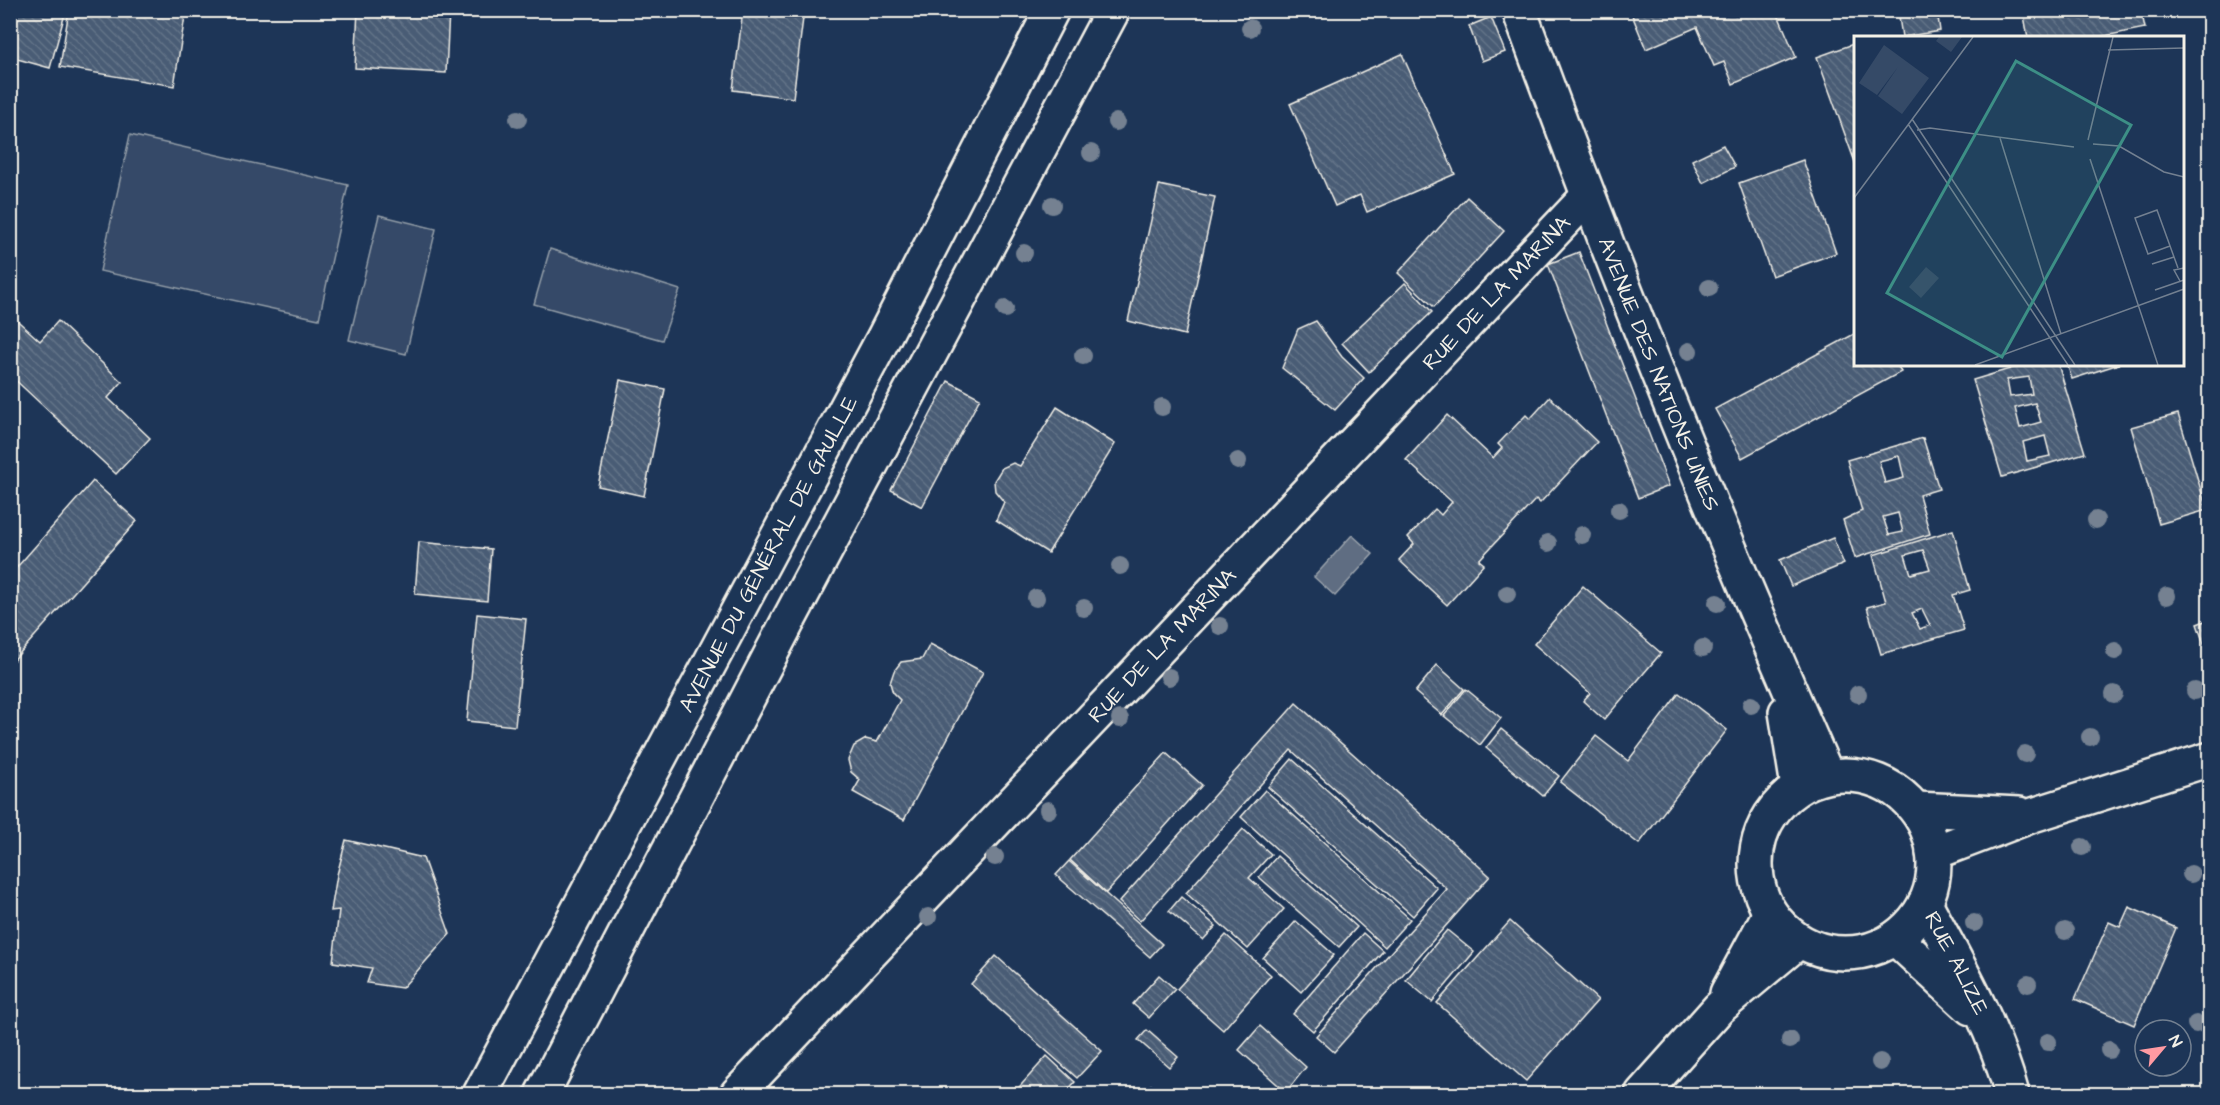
<svg xmlns="http://www.w3.org/2000/svg" width="2220" height="1105" font-family="'Architects Daughter',sans-serif">
  <style>
    .park { fill: #354a67; stroke: #949ea8; stroke-width: 1.5 }
    .water { fill: #5e6d82; stroke: #9aa2ab; stroke-width: 1.5 }
    .building { fill: url(#building-back-hatch); stroke: #f4f1e8; stroke-width: 1.5; fill-rule: evenodd }
    .lines { fill: none; stroke-linecap: round; stroke-linejoin: round }
    .minor-casing { stroke: #f4f1e8; stroke-width: 38 }
    .minor { stroke: #1d3557; stroke-width: 33 }
    .tree { fill: #748191 }
    .labels { text-anchor: middle; dominant-baseline: central; stroke-width: 5; stroke-linejoin: round; paint-order: stroke }
    .street-label { font-size: 22px; fill: #f4f1e8; stroke: #1d3557 }
    .inset-road { fill: none; stroke: #738091; stroke-width: 1.5 }
    .view { fill: #3d8f86; fill-opacity: 0.15; stroke: #3d8f86; stroke-width: 3 }
    .inset-edge { fill: none; stroke: #f4f1e8; stroke-width: 3 }
  </style>
  <defs>
    <pattern id="building-back-hatch" width="6" height="6" patternUnits="userSpaceOnUse" patternTransform="scale(1.5)"><rect width="6" height="6" fill="#485b74"/><path d="M-1 5l2 2M0 0l6 6M5-1l2 2" fill="none" stroke="#637388"/></pattern>
  </defs>
  <rect width="100%" height="100%" fill="#1d3557"/>
  <filter id="ink" filterUnits="userSpaceOnUse"><feTurbulence type="fractalNoise" baseFrequency=".0167" numOctaves="2"/><feDisplacementMap in="SourceGraphic" scale="12" xChannelSelector="R" yChannelSelector="G"/><feConvolveMatrix kernelMatrix="1 2 1 2 8 2 1 2 1" color-interpolation-filters="sRGB"/></filter>
  <g filter="url(#ink)">
    <g class="park">
      <path d="M130,135l218,50 -29,134 -219,-48z"/>
      <path d="M379,215l57,14 -30,125 -57,-14z"/>
      <path d="M550,249l130,41 -18,50 -128,-36z"/>
    </g>
    <path class="water" d="M1352,535l21,19 -38,42 -21,-19z"/>
    <g class="building">
      <path d="M10,10h56l-16,58 -40,-11z"/>
      <path d="M69,10h84l32,6 -11,70 -114,-19z"/>
      <path d="M358,10h91l-3,63 -91,-5z"/>
      <path d="M743,10h61l-11,88 -60,-8z"/>
      <path d="M1630,10h146l20,47 -63,27 -9,-22 -10,4 -17,-39 -51,22z"/>
      <path d="M1898,10h39l3,21 -38,6z"/>
      <path d="M2023,10h118l4,18 -50,10h-67z"/>
      <path d="M1491,17l14,35 -23,9 -13,-35z"/>
      <path d="M1856,43v122l-39,-108z"/>
      <path d="M1402,54l53,120 -88,38 -7,-17 -25,11 -45,-102z"/>
      <path d="M1723,145l12,22 -32,16 -11,-23z"/>
      <path d="M1803,160l33,93 -64,23 -33,-93z"/>
      <path d="M1159,185l56,12 -30,138 -57,-14z"/>
      <path d="M1467,197l37,34 -70,76 -36,-34z"/>
      <path d="M1579,252l90,234 -31,12 -90,-234z"/>
      <path d="M1405,283l27,29 -63,60 -27,-29z"/>
      <path d="M10,314l30,27 18,-20 64,61 -14,16 42,40 -34,36 -106,-99z"/>
      <path d="M1316,321l26,36 22,21 -29,32 -53,-42 16,-39z"/>
      <path d="M1856,333v31h41l4,8 -159,86 -27,-49z"/>
      <path d="M2026,364h32l27,89 -83,24 -29,-97zM2029,377l3,17 -22,3 -3,-17zM2035,403l6,19 -21,6 -5,-20zM2045,436l5,20 -23,5 -4,-19z"/>
      <path d="M2067,364h52l-47,15z"/>
      <path d="M620,380l45,9 -21,107 -46,-10z"/>
      <path d="M948,381l32,17 -58,109 -31,-17z"/>
      <path d="M1550,397l47,45 -57,61 -4,-4 -57,61 5,4 -37,41 -48,-45 15,-16 -6,-7 27,-28 6,6 11,-13 -46,-42 41,-45 46,43 9,-10 -4,-4 28,-29 4,4z"/>
      <path d="M1057,407l58,37 -67,109 -52,-33 8,-18 -9,-11 -1,-10 8,-13 11,-5 7,3z"/>
      <path d="M2178,414l29,96 -48,14 -28,-97z"/>
      <path d="M1923,438l16,51 -20,6 11,39 -75,24 -12,-38 19,-9 -15,-51zM1899,456l5,22 -19,5 -6,-22zM1898,513l5,19 -14,3 -6,-18z"/>
      <path d="M93,481l44,40 -127,143v-89z"/>
      <path d="M1953,530l17,60 -17,5 11,35 -83,24 -14,-47 19,-5 -13,-47zM1923,550l7,19 -19,5 -6,-19zM1922,609l8,16 -10,4 -8,-16z"/>
      <path d="M1833,538l11,26 -53,22 -11,-26z"/>
      <path d="M419,542l72,7 -4,52 -72,-7z"/>
      <path d="M1583,586l78,67 -57,67 -21,-19 7,-8 -56,-49z"/>
      <path d="M477,614l49,5 -11,107 -48,-5z"/>
      <path d="M2210,619v42l-13,-37z"/>
      <path d="M930,644l53,28 -79,148 -51,-28 7,-12 -9,-8 -3,-12 6,-14 12,-7 11,3 23,-42 -7,-7 -3,-10 4,-12 7,-9 21,-3z"/>
      <path d="M1437,665l27,24 -22,26 -27,-23z"/>
      <path d="M1466,689l35,29 -21,27 -36,-29z"/>
      <path d="M1679,693l48,37 -88,114 -79,-62 36,-46 32,25z"/>
      <path d="M1296,703l194,173 -156,176 -18,-16 131,-147 -156,-139 -151,171 -21,-19z"/>
      <path d="M1501,729l58,47 -16,20 -57,-48z"/>
      <path d="M1166,753l36,32 -96,108 -36,-33z"/>
      <path d="M1292,759l145,129 -24,28 -145,-129z"/>
      <path d="M1265,790l145,129 -25,28 -144,-130z"/>
      <path d="M1243,829l28,25 -22,24 35,31 -36,40 -62,-56z"/>
      <path d="M346,840l77,18 27,76 -48,54 -35,-5 5,-15 -39,-6 6,-52 -8,1 6,-36z"/>
      <path d="M1277,856l80,71 -18,20 -80,-70z"/>
      <path d="M1069,861l93,83 -12,13 -94,-82z"/>
      <path d="M1181,897l35,29 -13,14 -34,-29z"/>
      <path d="M2129,907l47,21 -42,97 -59,-26 34,-77 11,5z"/>
      <path d="M1296,921l38,34 -33,37 -38,-34z"/>
      <path d="M1510,921l88,79 -72,81 -89,-78z"/>
      <path d="M1447,930l27,22 -42,50 -26,-22z"/>
      <path d="M1363,933l20,18 -70,80 -20,-17z"/>
      <path d="M1226,935l45,40 -48,55 -46,-41z"/>
      <path d="M996,956l106,95 -25,27 -106,-94z"/>
      <path d="M1159,975l16,14 -26,29 -16,-14z"/>
      <path d="M1260,1026l46,41 -20,25 -47,-42z"/>
      <path d="M1147,1030l31,27 -9,10 -31,-27z"/>
      <path d="M1047,1056l28,26 -11,12h-51z"/>
      <path d="M1151,1085l11,9h-19z"/>
    </g>
    <g class="lines">
      <defs>
        <g id="minor">
          <path id="s1" d="M1519,10c94,258 197,514 308,765"/>
          <path d="M1786,712l12,75"/>
          <circle cx="1845" cy="864" r="89"/>
          <path d="M1916,809l103,5"/>
          <path d="M1933,853l100,-38 177,-56"/>
          <path id="s2" d="M1925,903c33,62 69,123 87,191"/>
          <path d="M1895,938l76,70"/>
          <path d="M1727,993l43,-80"/>
          <path id="s3" d="M480,1094l404,-757 168,-327"/>
          <path d="M542,1094l244,-469 327,-615"/>
          <path id="s4" d="M737,1094l850,-897"/>
          <path d="M1642,1094l77,-86 80,-67"/>
        </g>
      </defs>
      <use href="#minor" class="minor-casing"/>
      <use href="#minor" class="minor"/>
    </g>
    <g class="tree">
      <circle cx="1250" cy="28" r="9"/>
      <circle cx="518" cy="119" r="9"/>
      <circle cx="1116" cy="122" r="9"/>
      <circle cx="1091" cy="153" r="9"/>
      <circle cx="1052" cy="205" r="9"/>
      <circle cx="1024" cy="253" r="9"/>
      <circle cx="1709" cy="288" r="9"/>
      <circle cx="1005" cy="309" r="9"/>
      <circle cx="1689" cy="351" r="9"/>
      <circle cx="1083" cy="356" r="9"/>
      <circle cx="1162" cy="407" r="9"/>
      <circle cx="1238" cy="461" r="9"/>
      <circle cx="1619" cy="510" r="9"/>
      <circle cx="2096" cy="520" r="9"/>
      <circle cx="1582" cy="535" r="9"/>
      <circle cx="1548" cy="543" r="9"/>
      <circle cx="1120" cy="566" r="9"/>
      <circle cx="1507" cy="594" r="9"/>
      <circle cx="2167" cy="596" r="9"/>
      <circle cx="1036" cy="598" r="9"/>
      <circle cx="1717" cy="603" r="9"/>
      <circle cx="1084" cy="608" r="9"/>
      <circle cx="1220" cy="626" r="9"/>
      <circle cx="1703" cy="648" r="9"/>
      <circle cx="2115" cy="651" r="9"/>
      <circle cx="1169" cy="677" r="9"/>
      <circle cx="2195" cy="691" r="9"/>
      <circle cx="1858" cy="694" r="9"/>
      <circle cx="2114" cy="694" r="9"/>
      <circle cx="1751" cy="705" r="9"/>
      <circle cx="1120" cy="719" r="9"/>
      <circle cx="2090" cy="737" r="9"/>
      <circle cx="2025" cy="754" r="9"/>
      <circle cx="1048" cy="810" r="9"/>
      <circle cx="2082" cy="847" r="9"/>
      <circle cx="995" cy="857" r="9"/>
      <circle cx="2191" cy="874" r="9"/>
      <circle cx="928" cy="917" r="9"/>
      <circle cx="1974" cy="923" r="9"/>
      <circle cx="2065" cy="931" r="9"/>
      <circle cx="2028" cy="984" r="9"/>
      <circle cx="2196" cy="1024" r="9"/>
      <circle cx="1790" cy="1040" r="9"/>
      <circle cx="2048" cy="1042" r="9"/>
      <circle cx="2109" cy="1050" r="9"/>
      <circle cx="1880" cy="1062" r="9"/>
    </g>
  </g>
  <g class="labels">
    <g class="street-label">
      <text stroke="none"><textPath href="#s4" startOffset="1104">RUE DE LA MARINA</textPath></text>
      <text stroke="none"><textPath href="#s1" startOffset="390">AVENUE DES NATIONS UNIES</textPath></text>
      <text stroke="none"><textPath href="#s3" startOffset="612">AVENUE DU GÉNÉRAL DE GAULLE</textPath></text>
      <text stroke="none"><textPath href="#s4" startOffset="618">RUE DE LA MARINA</textPath></text>
      <text stroke="none"><textPath href="#s2" startOffset="68">RUE ALIZE</textPath></text>
    </g>
  </g>
  <g transform="translate(1854 36)">
    <rect width="330" height="330" fill="#1d3557"/>
    <path d="M85,1h23l-11,15 -15,-11zM30,9l45,33 -27,36 -24,-18 20,-29 -21,28 -18,-12zM72,231l13,11 -18,20 -12,-11z" fill="#354a67"/>
    <path class="inset-road" d="M254,14l76,-2M58,83l163,246M54,88l160,241M63,94l13,-2 144,19M146,102l61,196M234,104l25,-103M239,108l26,2 45,26 20,5M236,123l68,206M0,162l119,-161M316,210l-22,8 -13,-36 22,-8 21,58M298,228l22,-7M326,245l-6,-11 10,-2M301,254l29,-10M121,329l209,-76"/>
    <path class="view" d="M162,25l115,64 -129,232 -115,-64z"/>
    <rect width="330" height="330" class="inset-edge"/>
  </g>
  <rect width="2220" height="1105" fill="none" stroke="#1d3557" stroke-width="36"/>
  <rect x="18" y="18" width="2184" height="1069" fill="none" stroke="#f4f1e8" stroke-width="2" filter="url(#ink)"/>
  <g transform="translate(2163 1048) rotate(61)"><circle r="28" fill="#1d3557" stroke="#738091" stroke-width="1.5"/>
  <path d="M0-4.5L10 22L0 15L-10 22Z" fill="#ff9aa2"/>
  <text y="-9" font-size="16" font-weight="bold" text-anchor="middle" fill="#f4f1e8">N</text>
  </g>
</svg>
